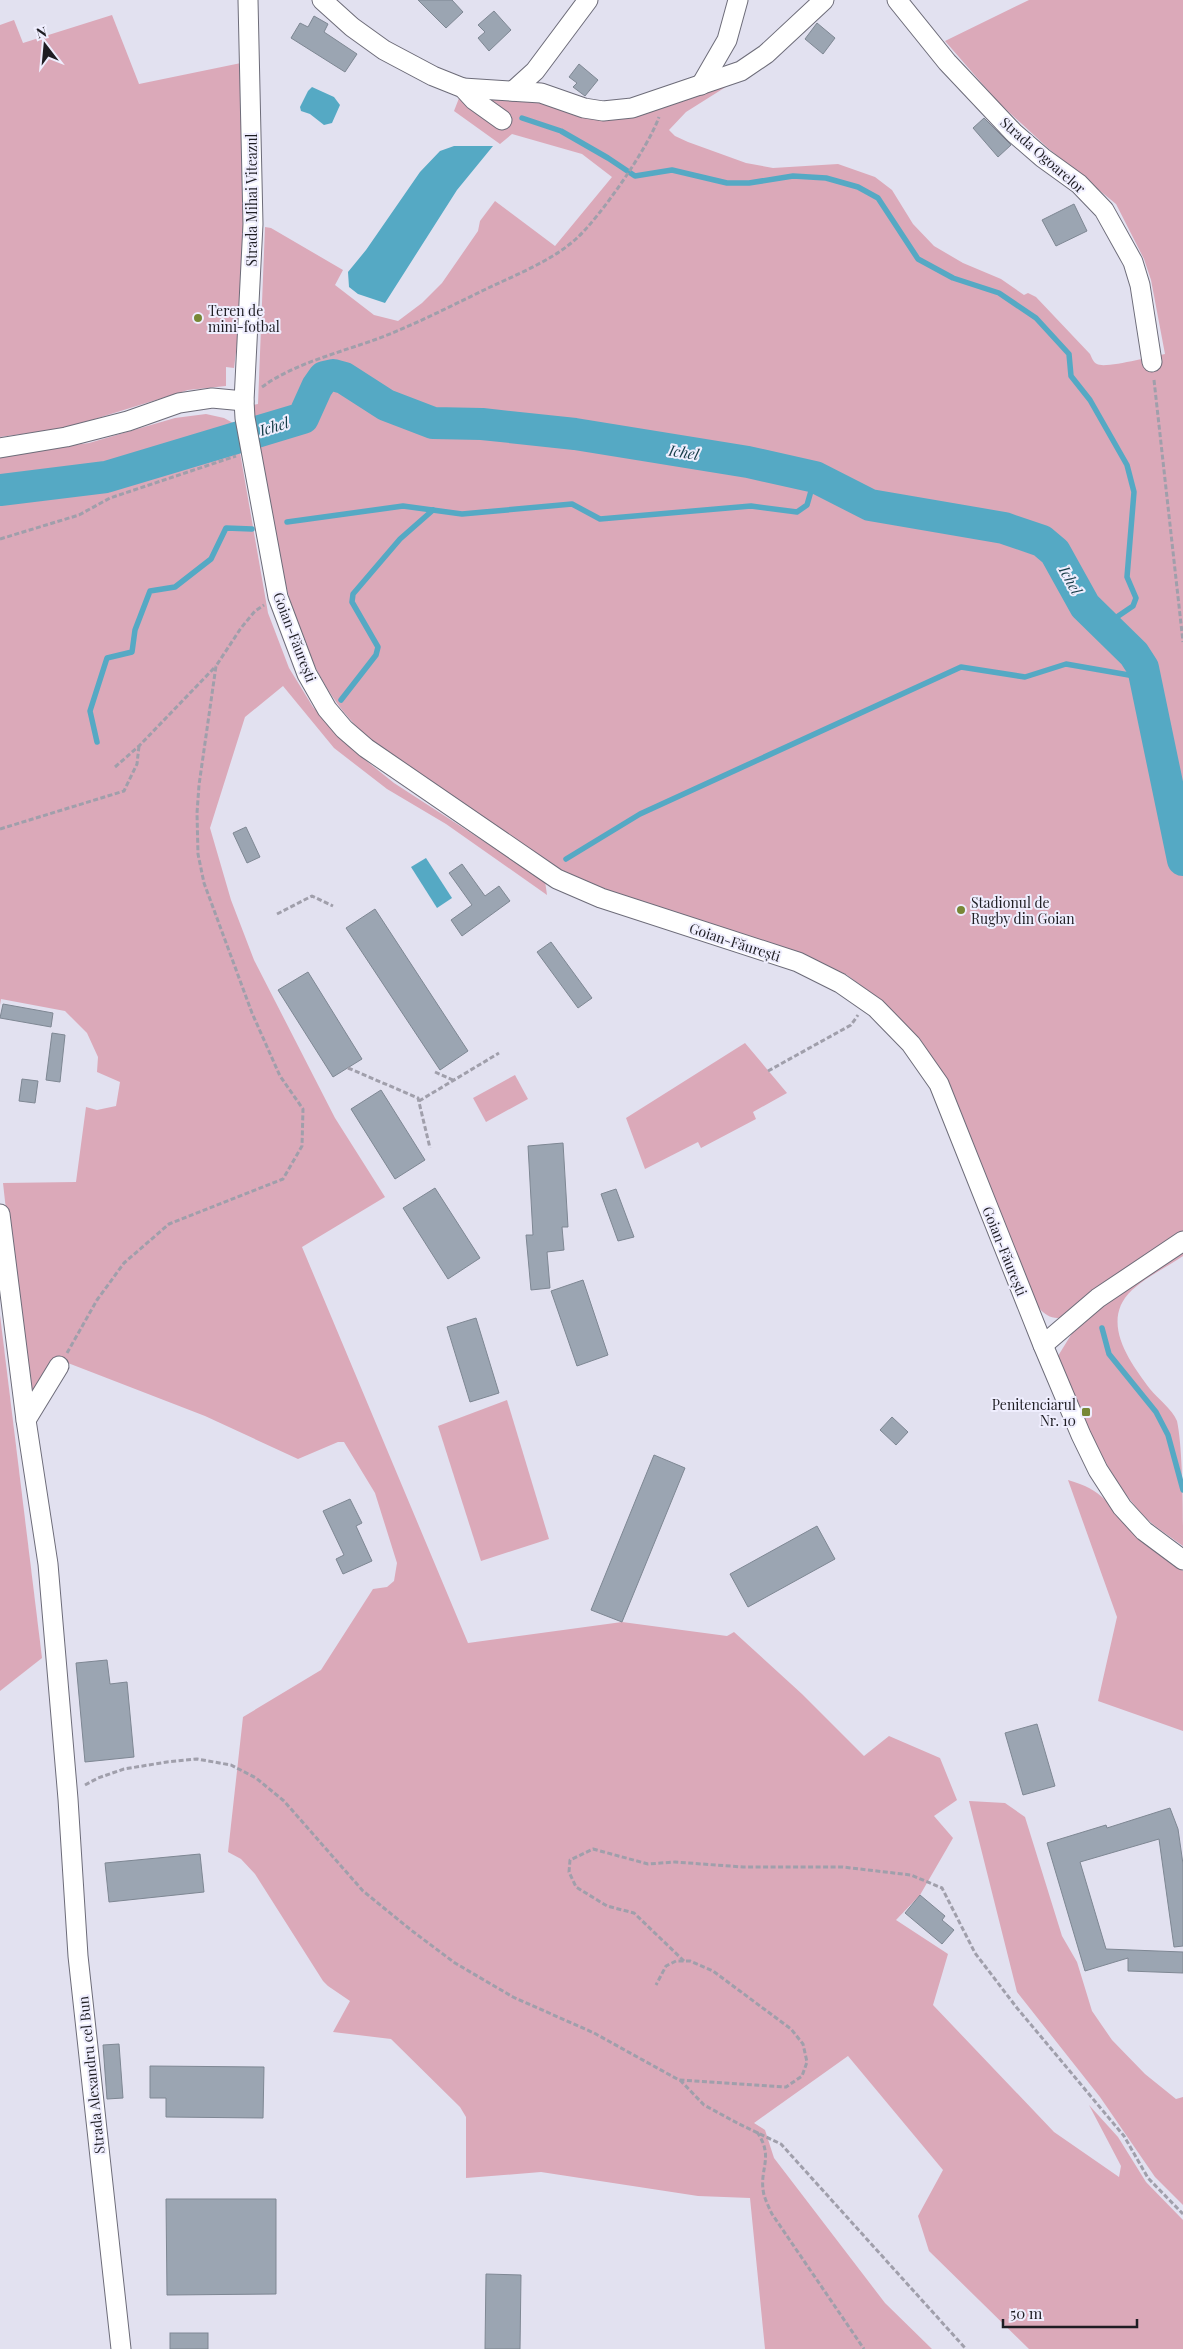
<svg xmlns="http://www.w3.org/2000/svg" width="1183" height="2349" font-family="'Playfair Display',serif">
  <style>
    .green { fill: #dba9b9 }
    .water { fill: #55a9c4 }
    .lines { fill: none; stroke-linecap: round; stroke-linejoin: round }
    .stream { stroke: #55a9c4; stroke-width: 5.5 }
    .river { stroke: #55a9c4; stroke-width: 32 }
    .building { fill: #9ba5b2; stroke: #7e8793 }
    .minor-casing { stroke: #6d6c79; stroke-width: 21 }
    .path { stroke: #a09fab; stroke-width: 3; stroke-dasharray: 5 2.5; stroke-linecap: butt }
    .minor { stroke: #fff; stroke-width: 19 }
    .poi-dot { fill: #778736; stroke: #efeefe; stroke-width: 2 }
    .labels { text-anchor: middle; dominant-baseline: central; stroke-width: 4; stroke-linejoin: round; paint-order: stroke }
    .street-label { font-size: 14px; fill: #1e1d23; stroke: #efeefe }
    .poi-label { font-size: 14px; fill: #1e1d23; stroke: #efeefe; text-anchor: start }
    .water-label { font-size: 15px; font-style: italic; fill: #163d48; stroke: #efeefe }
  </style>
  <rect width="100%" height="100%" fill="#e2e1f0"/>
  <g class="green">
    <path d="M1029,0h154v1237l-114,79c-15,4 -21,2 -31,-9l-91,-225 -27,-43 -39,-38 -34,-26 -47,-22 -206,-67 -20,-8 -193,-129c-19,-16 -36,-33 -49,-53 -53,-81 -62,-196 -79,-291l5,-1 7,-177 6,1 72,42 -8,15 39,30 24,6 24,-18 20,-20 36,-52 2,-10 15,-20 60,45 57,-69 -30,-23 -70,-20 -12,10 -46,-33 7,-18 70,5 60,18 149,-38 -54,34 -17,18 6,6 13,6 58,21 27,5 65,-4 37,13 17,13 21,34 21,22 29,17 38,16 23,16 4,-2 8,4 54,57c2,4 3,8 7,10 8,5 55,-8 68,-10l-14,-74 -7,-21 -28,-55 -67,-55 -51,-47 -53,-61z"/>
    <path d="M112,15l27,69 102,-21 4,216 -11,89 -8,-1v19l-38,4 -122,38 -66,9v-412l14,-5 9,23z"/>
    <path d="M206,414l18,4 11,6 33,189 21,55 24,39 41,44 40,32 151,98 2,14 -101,-71 -59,-35 -53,-41 -51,-62 -38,31 -35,111 21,72 23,60 81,158 50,79 -83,50 166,396 154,-21 105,14 7,-4 68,62 62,62 25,-20 51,22 17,42 -23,16 19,22 -33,57 -24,25 52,34 -15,51 121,127 65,45 2,-11 -32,-61 29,32 28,45 37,38v129h-154l-100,-98 -11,-35 25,-46 -95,-114 -94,67 11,7 9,28 111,145 47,46h-167l-15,-151 -52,-2 -157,-24 -75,6v-61l-6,-10 -69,-68 -58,-7 17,-31 -22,-15 -5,-5 -68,-107 -14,-15 -13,-7 15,-135 78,-47 52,-81 14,-2 7,-6 3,-18 -22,-70 -31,-51h-6l-40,17 -93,-43 -150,-58 -27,50 -25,-225 73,-1 10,-75 11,3 19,-4 4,-24 -23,-10 1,-15 -11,-24 -22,-22 -64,-12 -1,6v-550l89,-12 86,-25z"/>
    <path d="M745,1043l42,50 -34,19 3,7 -55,29 -3,-6 -53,27 -19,-51z"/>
    <path d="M515,1075l13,24 -42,23 -13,-24z"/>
    <path d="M1183,1249v7c-16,11 -37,21 -51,34 -33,31 -2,72 18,99 8,10 22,20 27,32 6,27 6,94 6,125 -12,-9 -26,-17 -37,-28 -43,-45 -65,-106 -88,-162l16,-26 28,-30z"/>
    <path d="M0,1315l42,343 -42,33z"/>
    <path d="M507,1400l42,139 -68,22 -43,-135z"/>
    <path d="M1068,1480c40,11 42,29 69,55 14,13 29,26 46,36v160l-85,-30 19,-84z"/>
    <path d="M969,1801l36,2 20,14 37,119 15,26 15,49 20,29 33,34 31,25 7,-2v108l-28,-28 -55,-80 -83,-105z"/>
  </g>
  <g class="water">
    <path d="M312,87l22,10 6,8 -8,18 -8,2 -14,-11 -9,-3 -1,-4 8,-16z"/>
    <path d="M454,146h39l-36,44 -72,113 -27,-9 -9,-7 -1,-15 18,-22 54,-78 20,-21z"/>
    <path d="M426,858l26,40 -15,10 -26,-41z"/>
  </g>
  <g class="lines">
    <g class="stream">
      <path d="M522,118l39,13 47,27 27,18 37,-6 55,13h22l44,-7 33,2 32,9 20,11 40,61 35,19 46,15 37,25 33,36 2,22 19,24 37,65 7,27 -7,85 9,21 -3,8 -28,19"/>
      <path d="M287,522l116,-16 59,8 110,-10 28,15 151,-13 46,6 10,-7 8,-28"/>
      <path d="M341,700l35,-45 2,-8 -26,-45 1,-8 47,-55 33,-29"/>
      <path d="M97,742l-7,-31 17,-53 25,-6 3,-22 15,-39 25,-4 36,-28 15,-31 26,1"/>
      <path d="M566,859l74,-45 321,-147 64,10 41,-13 80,14"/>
      <path d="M1102,1328l7,26 47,58 12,23 15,55"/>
    </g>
    <path class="river" d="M0,490l106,-13 197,-59 14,-31 7,-10 9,-2 11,3 42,27 47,18 49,1 93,10 173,28 67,15 55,28 134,23 38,13 13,11 30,54 49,48 9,14 40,192"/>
  </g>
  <g class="building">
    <path d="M418,0h34l11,12 -17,16z"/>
    <path d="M494,11l17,19 -22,21 -11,-13 7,-6 -7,-7z"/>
    <path d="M314,16l14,8 -4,8 33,22 -12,18 -54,-34 9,-15 8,4z"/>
    <path d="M817,23l18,15 -12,16 -18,-15z"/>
    <path d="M579,64l19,16 -13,16 -12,-9 4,-4 -8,-6z"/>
    <path d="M984,118l27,27 -13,12 -25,-29z"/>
    <path d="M1074,204l13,27 -31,15 -14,-26z"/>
    <path d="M246,827l14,30 -13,6 -14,-30z"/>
    <path d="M462,864l23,32 14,-10 11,15 -48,35 -11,-16 21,-15 -23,-32z"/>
    <path d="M375,909l93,142 -28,19 -94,-142z"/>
    <path d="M551,942l41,56 -14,10 -41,-56z"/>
    <path d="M308,972l54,87 -29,18 -55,-87z"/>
    <path d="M3,1004l50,9 -2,14 -51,-9z"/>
    <path d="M52,1033l13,2 -5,47 -14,-2z"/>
    <path d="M22,1079l16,2 -3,22 -16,-2z"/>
    <path d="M381,1090l44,70 -30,19 -44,-70z"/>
    <path d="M563,1143l5,84h-6l2,23 -17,2 3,36 -19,2 -5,-55h7l-5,-89z"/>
    <path d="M435,1188l45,70 -32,21 -45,-71z"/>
    <path d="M616,1189l18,48 -16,4 -17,-47z"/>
    <path d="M583,1280l25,75 -31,11 -26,-75z"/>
    <path d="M476,1318l23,75 -29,9 -23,-75z"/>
    <path d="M892,1417l16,15 -12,13 -16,-15z"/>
    <path d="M654,1455l31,13 -63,154 -31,-12z"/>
    <path d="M350,1499l12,24 -6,3 16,35 -29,13 -7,-15 8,-4 -21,-44z"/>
    <path d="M817,1526l18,33 -87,48 -18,-33z"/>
    <path d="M107,1660l3,24 17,-2 7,75 -49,5 -9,-99z"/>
    <path d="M1037,1724l18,62 -32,9 -18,-62z"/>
    <path d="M1170,1808l8,21 5,35v82l-9,1 -15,-108 -79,23 26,87 77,3v21l-55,-2v-13l-43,13 -38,-128 59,-18 1,3z"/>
    <path d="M200,1854l4,38 -95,10 -4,-39z"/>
    <path d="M920,1895l25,21 -3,4 12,10 -12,14 -37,-31z"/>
    <path d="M119,2044l4,54 -16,1 -4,-54z"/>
    <path d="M150,2066l114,1 -1,51 -97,-1v-19h-16z"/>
    <path d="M166,2199h110v95l-109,1z"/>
    <path d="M486,2274l35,1 -1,74h-35z"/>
    <rect x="170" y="2333" width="38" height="16"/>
  </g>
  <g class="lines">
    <defs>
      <g id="minor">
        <path d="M248,0l5,224 -9,177 1,17 33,179 29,77 20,35 17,20 22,19 191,131 44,19 197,64 42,21 36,25 35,36 28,40 104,261 38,90 17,35 24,37 22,24 39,29"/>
        <path d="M322,0l30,27 32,23 49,26 30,12 11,12 28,20"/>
        <path d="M897,0l50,62 67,71 29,25 36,26 25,26 29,52 7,23 12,77"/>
        <path d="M701,85l26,-45 11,-40"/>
        <path d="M463,88l78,5 43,15 19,3 29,-3 109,-37 25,-17 58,-54"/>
        <path d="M513,91l22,-20 53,-71"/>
        <path d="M0,448l66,-11 62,-16 51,-18 33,-5 32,3"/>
        <path d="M0,1214l26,206 22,144 20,235 10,157 43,393"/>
        <path d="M1043,1345l55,-47 85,-57"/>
        <path d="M26,1420l33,-54"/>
      </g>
    </defs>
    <use href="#minor" class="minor-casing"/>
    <g class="path">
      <path d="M1154,380l29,262"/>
      <path d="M262,387c31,-23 79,-35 115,-48 37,-14 72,-32 107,-49 31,-15 66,-28 92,-51 25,-23 72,-91 83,-122"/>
      <path d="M0,539l79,-24 31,-17 126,-42"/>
      <path d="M115,767l24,-21 77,-80"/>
      <path d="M0,829l124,-38 13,-27 2,-18"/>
      <path d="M277,914l35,-18 21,10"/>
      <path d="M348,1068l70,30 12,50"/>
      <path d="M768,1071l83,-46 7,-10"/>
      <path d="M435,1072l18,8"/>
      <path d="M419,1101l80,-48"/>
      <path d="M67,1353l30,-53 27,-37 45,-39 114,-45 19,-33 1,-37 -23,-33 -28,-63 -48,-130 -6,-29 -1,-41 2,-28 17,-119 25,-38 14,-17 9,-6"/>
      <path d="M85,1785l13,-7 26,-9 43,-7 30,-3 34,6 25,13 28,23 79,90 48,39 44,33 58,34 81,36 85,47 107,7 16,-11 5,-14 -4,-18 -12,-15 -78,-58 -23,-10h-14l-10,5 -10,19"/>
      <path d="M684,1961l-50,-48 -27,-7 -31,-19 -7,-15 1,-12 23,-11 55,15 27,-2 68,5h100l68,8 31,13 33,65 42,55 107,128 24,42 35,36"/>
      <path d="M680,2080l24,25 35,19 42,20 185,205"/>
      <path d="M757,2132c18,26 1,37 7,63 2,6 5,13 8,19l92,135"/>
    </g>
    <use href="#minor" class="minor"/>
  </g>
  <g class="poi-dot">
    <circle cx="198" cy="318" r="5"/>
    <circle cx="961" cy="910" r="5"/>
    <rect x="1081" y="1407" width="10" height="10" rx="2.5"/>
  </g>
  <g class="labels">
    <g class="street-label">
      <text transform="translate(1043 155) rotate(41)">Strada Ogoarelor</text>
      <text transform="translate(251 200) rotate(-90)">Strada Mihai Viteazul</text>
      <text transform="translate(295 637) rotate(69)">Goian-Făurești</text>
      <text transform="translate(735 942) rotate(18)">Goian-Făurești</text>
      <text transform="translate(1005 1251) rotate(68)">Goian-Făurești</text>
      <text transform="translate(91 2075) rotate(-96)">Strada Alexandru cel Bun</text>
    </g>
    <g class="poi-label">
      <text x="208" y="310">Teren de<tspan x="208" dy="16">mini-fotbal</tspan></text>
      <text x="971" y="902">Stadionul de<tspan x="971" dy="16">Rugby din Goian</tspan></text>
      <text x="1076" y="1404" text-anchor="end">Penitenciarul<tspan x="1076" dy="16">Nr. 10</tspan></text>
    </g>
    <g class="water-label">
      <text transform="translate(274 426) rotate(-17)">Ichel</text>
      <text transform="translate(684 452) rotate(9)">Ichel</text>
      <text transform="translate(1071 580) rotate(61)">Ichel</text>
    </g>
  </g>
  <g transform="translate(45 45) rotate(344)" stroke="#efeefe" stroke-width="4" paint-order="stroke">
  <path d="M0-4L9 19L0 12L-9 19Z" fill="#1e1d23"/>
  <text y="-8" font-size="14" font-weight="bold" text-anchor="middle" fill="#1e1d23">N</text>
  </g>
  <path d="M1003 2319v8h134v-8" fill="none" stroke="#1e1d23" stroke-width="2.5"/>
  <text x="1010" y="2319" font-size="15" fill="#1e1d23" stroke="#efeefe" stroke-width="4" paint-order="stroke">50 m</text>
</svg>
